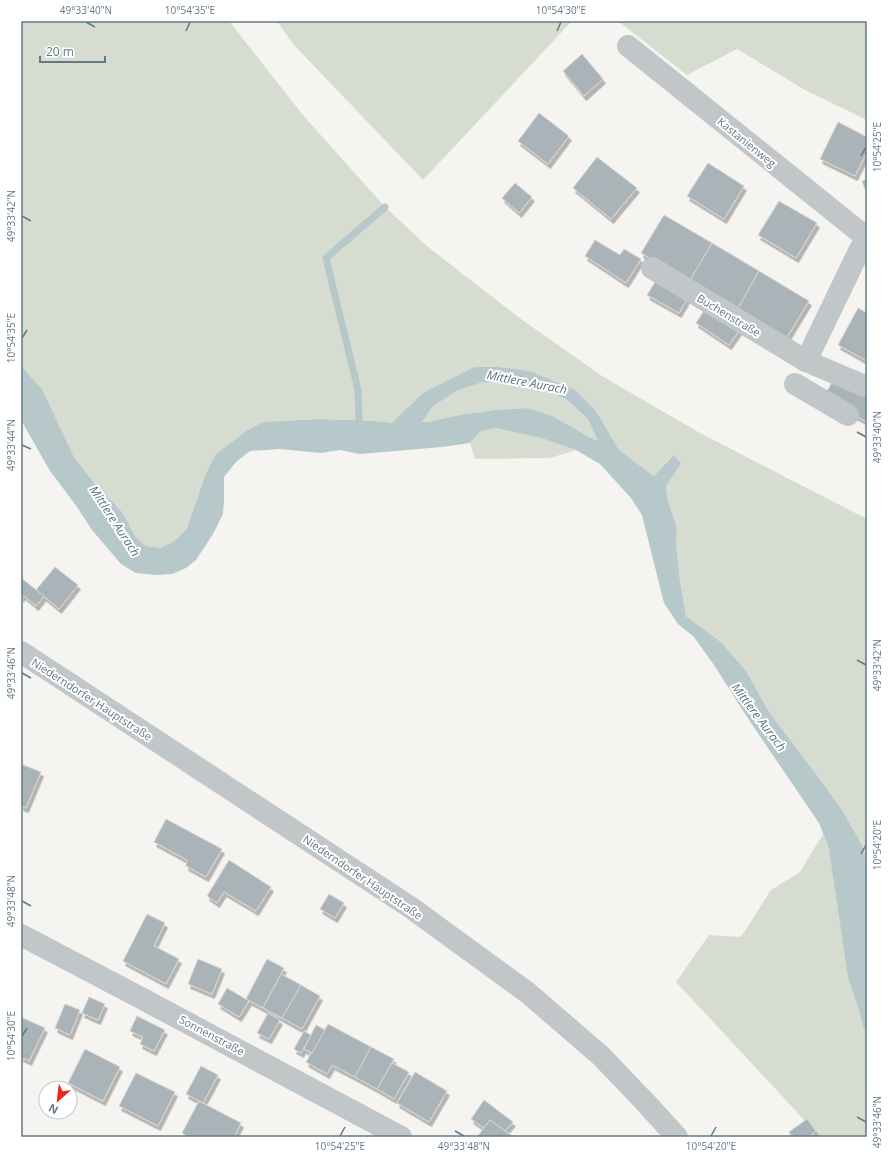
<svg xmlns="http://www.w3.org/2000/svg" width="888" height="1158" font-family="'Open Sans',sans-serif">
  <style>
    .green { fill: #d7dcd1 }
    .water { fill: #b7c8ca; fill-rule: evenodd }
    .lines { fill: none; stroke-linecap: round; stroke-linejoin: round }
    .stream { stroke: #b7c8ca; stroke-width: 7 }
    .building { fill: #aab4b8; stroke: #d6d5d3; filter: url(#shadow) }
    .minor { stroke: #c1c6c9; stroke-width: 22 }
    .ticks { fill: none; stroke: #617a84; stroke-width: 1.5 }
    .labels { text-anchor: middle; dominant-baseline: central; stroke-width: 4; stroke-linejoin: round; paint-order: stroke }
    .street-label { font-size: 11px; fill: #617a84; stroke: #fff }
    .water-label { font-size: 12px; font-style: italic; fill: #58767a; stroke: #fff }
    .neatline { fill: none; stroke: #617a84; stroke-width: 1.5 }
    .ticks-label { font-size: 10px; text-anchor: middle; fill: #617a84 }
  </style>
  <defs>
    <filter id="shadow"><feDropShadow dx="2.5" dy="4.5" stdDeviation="0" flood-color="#0004"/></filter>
  </defs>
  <rect width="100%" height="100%" fill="#f5f4f0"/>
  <g class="green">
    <path d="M21,21h208l73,93 83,93 42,39 46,36 48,37 81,57 98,57 167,86v344l-5,-18 -18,-32 -16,-23 -59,-78 -23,-41 -24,-28 -36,-27 -6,-35 -4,-38 1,-15 -9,-27 -2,-15 6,-31 -18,21 -35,-26 -23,-39 -67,-40 -29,-4h-26l-50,25 -27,26 -4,5 -17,-2 -56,-2 -41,2 -33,10 -30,23 -10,19 -19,55 -11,12 -16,8 -14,-2 -11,-10 -13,-24 -27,-28 -21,-27 -32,-68 -21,-23z"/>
    <path d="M277,21h295l-149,159 -130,-136z"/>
    <path d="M618,21h249v99l-62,-30 -68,-41 -50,26z"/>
    <path d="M483,382l27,1 33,5 24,12 21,19 10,22 -72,-33 -31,2 -36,5 -31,7h-6l9,-15 25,-16z"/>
    <path d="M495,428l46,10 35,12 -26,8 -75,1 -5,-16 11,-12z"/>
    <path d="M823,834l6,15 29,158 5,20 4,6v104h-47l-144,-155 33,-47 32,2 30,-47 29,-18z"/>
  </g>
  <path class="water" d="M21,366l21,23 32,68 21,27 27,28 13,24 11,10 14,2 16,-8 11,-12 19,-55 10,-19 30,-23 17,-9 57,-3 56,2 17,2 4,-5 27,-26 50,-25h26l29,4 46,19 21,21 23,39 35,26 19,-21 8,8 -15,23 2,15 9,27 -1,15 4,38 6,35 36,27 24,28 23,41 59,78 16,23 18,32 5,18v170l-4,-6 -5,-20 -10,-30 -19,-128 -10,-26 -70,-103 -35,-55 -20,-28 -16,-13 -14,-21 -22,-88 -11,-17 -31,-34 -24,-14 -35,-12 -46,-10 -14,3 -11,12 -28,4 -82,7 -20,-4 -19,3 -41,-4 -30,2 -14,11 -12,15v25l-1,12 -10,20 -17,26 -10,8 -14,6 -16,1 -20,-2 -15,-9 -29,-34 -17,-26 -25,-33 -29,-51zM483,382l27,1 33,5 24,12 21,19 10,22 -11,-5 -35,-20 -26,-8 -31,2 -36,5 -31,7h-6l10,-15 24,-16z"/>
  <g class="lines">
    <path class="stream" d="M359,420l-1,-30 -32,-132 59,-51"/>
  </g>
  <g class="building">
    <path d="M582,54l21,25 -19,17 -21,-25z"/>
    <path d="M539,113l30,23 -21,28 -30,-23z"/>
    <path d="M838,122l29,15v15l-12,24 -35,-17z"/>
    <path d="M597,157l40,31 -26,31 -38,-31z"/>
    <path d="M708,163l36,23 -20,33 -37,-23z"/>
    <path d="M867,179v15l-5,-13z"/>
    <path d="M515,183l17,14 -13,16 -17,-15z"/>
    <path d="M779,201l38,22 -21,35 -38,-23z"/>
    <path d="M664,215l48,28 -23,39 -48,-29z"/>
    <path d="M595,240l25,15 4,-6 17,10 -15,24 -41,-27z"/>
    <path d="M712,243l47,28 -22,39 -48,-28z"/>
    <path d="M759,271l50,30 -23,38 -49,-29z"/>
    <path d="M657,279l31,18 -9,16 -32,-18z"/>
    <path d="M707,306l33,23 -11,16 -33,-22z"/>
    <path d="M858,308l9,5v48l-29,-16z"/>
    <path d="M834,379l33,18v25l-44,-24z"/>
    <path d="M55,567l23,18 -19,24 -23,-19z"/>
    <path d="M21,578l23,18 -8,10 -13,-11 -2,3z"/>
    <path d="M21,764l20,8 -15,36 -5,-2z"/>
    <path d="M166,819l56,30 -16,28 -20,-11 1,-6 -33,-18z"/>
    <path d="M229,860l42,27 -15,24 -32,-19 -7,11 -10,-7z"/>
    <path d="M329,894l15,9 -9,15 -15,-9z"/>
    <path d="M147,914l18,9 -11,23 25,13 -13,25 -43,-23z"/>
    <path d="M198,959l24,10 -10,25 -24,-10z"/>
    <path d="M267,959l17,9 -21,40 -17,-9z"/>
    <path d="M281,974l20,11 -19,33 -19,-10z"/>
    <path d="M301,985l19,11 -18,33 -20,-11z"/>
    <path d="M227,988l22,13 -10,16 -21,-13z"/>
    <path d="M89,997l16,7 -7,16 -16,-7z"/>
    <path d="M65,1004l15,6 -10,25 -15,-7z"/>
    <path d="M268,1013l12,7 -11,19 -12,-6z"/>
    <path d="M137,1016l28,14 -11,21 -14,-7 3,-7 -13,-6z"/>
    <path d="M21,1017l24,11 -16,33 -8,-4z"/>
    <path d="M328,1024l43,23 -16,30 -23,-12 -5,9 -21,-12z"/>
    <path d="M316,1025l9,5 -13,23 -8,-4z"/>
    <path d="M304,1031l7,4 -10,18 -7,-4z"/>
    <path d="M371,1047l23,12 -17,30 -22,-12z"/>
    <path d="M85,1049l35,18 -17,34 -35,-18z"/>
    <path d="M392,1063l17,9 -15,27 -17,-10z"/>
    <path d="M201,1066l17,9 -15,28 -17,-9z"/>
    <path d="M415,1072l32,19 -18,31 -32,-19z"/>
    <path d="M136,1073l39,19 -17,34 -39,-20z"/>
    <path d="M484,1100l29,22 -8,9 -15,-11 -6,8 -13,-9z"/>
    <path d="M199,1101l42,22 -7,14h-45l-7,-4z"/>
    <path d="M807,1119l9,12 -8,6h-16l-3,-5z"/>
    <path d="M490,1120l15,11 9,6h-37z"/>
  </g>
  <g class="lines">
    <g class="minor">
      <path d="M628,46l239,192"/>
      <path d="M652,268l154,93 61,26"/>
      <path d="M806,361l54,-112 7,-4"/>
      <path d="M795,384l53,31"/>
      <path d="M21,652l389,255 118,86 73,63 44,46 32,35"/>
      <path d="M21,935l118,62 262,140"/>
    </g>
  </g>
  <path class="ticks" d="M86,22l9,5M186,31l4,-9M557,31l4,-9M861,156l5,-9M22,216l9,5M22,338l5,-8M857,432l9,5M22,445l9,4M857,660l9,5M22,673l9,5M861,854l5,-9M22,901l9,5M22,1036l5,-8M857,1117l9,5M455,1131l9,5M340,1136l5,-9M711,1136l5,-9"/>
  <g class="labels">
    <g class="street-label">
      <text transform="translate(747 142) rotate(39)">Kastanienweg</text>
      <text transform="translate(729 315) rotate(31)">Buchenstraße</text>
      <text transform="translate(92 699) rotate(33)">Niederndorfer Hauptstraße</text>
      <text transform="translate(363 877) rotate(34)">Niederndorfer Hauptstraße</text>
      <text transform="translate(212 1035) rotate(28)">Sonnenstraße</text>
    </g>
    <g class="water-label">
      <text transform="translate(527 382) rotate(11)">Mittlere Aurach</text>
      <text transform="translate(115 521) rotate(57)">Mittlere Aurach</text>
      <text transform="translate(759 717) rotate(53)">Mittlere Aurach</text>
    </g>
  </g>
  <rect width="888" height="1158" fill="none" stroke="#ffffff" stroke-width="44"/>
  <g transform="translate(58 1100) rotate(208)"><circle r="19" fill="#ffffff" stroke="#c0cace"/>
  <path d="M0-3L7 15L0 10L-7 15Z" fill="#f12314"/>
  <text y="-6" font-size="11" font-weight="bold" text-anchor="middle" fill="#617a84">N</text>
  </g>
  <path d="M40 56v6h65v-6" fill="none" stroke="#617a84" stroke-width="2"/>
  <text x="46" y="56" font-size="12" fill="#617a84" stroke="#ffffff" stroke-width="3" paint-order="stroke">20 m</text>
  <rect x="22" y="22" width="844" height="1114" class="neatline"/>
  <g class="ticks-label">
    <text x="86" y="14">49°33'40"N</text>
    <text x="190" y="14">10°54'35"E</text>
    <text x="561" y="14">10°54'30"E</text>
    <text transform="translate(877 147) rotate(-90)" y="4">10°54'25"E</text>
    <text transform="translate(11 216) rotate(-90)" y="4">49°33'42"N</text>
    <text transform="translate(11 338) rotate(-90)" y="4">10°54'35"E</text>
    <text transform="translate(877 437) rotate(-90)" y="4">49°33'40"N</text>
    <text transform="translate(11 445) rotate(-90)" y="4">49°33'44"N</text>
    <text transform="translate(877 665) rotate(-90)" y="4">49°33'42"N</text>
    <text transform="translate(11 673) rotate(-90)" y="4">49°33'46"N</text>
    <text transform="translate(877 845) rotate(-90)" y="4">10°54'20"E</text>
    <text transform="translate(11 901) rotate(-90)" y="4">49°33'48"N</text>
    <text transform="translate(11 1036) rotate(-90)" y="4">10°54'30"E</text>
    <text transform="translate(877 1122) rotate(-90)" y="4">49°33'46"N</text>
    <text x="340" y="1150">10°54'25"E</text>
    <text x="464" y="1150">49°33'48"N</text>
    <text x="711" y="1150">10°54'20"E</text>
  </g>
</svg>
